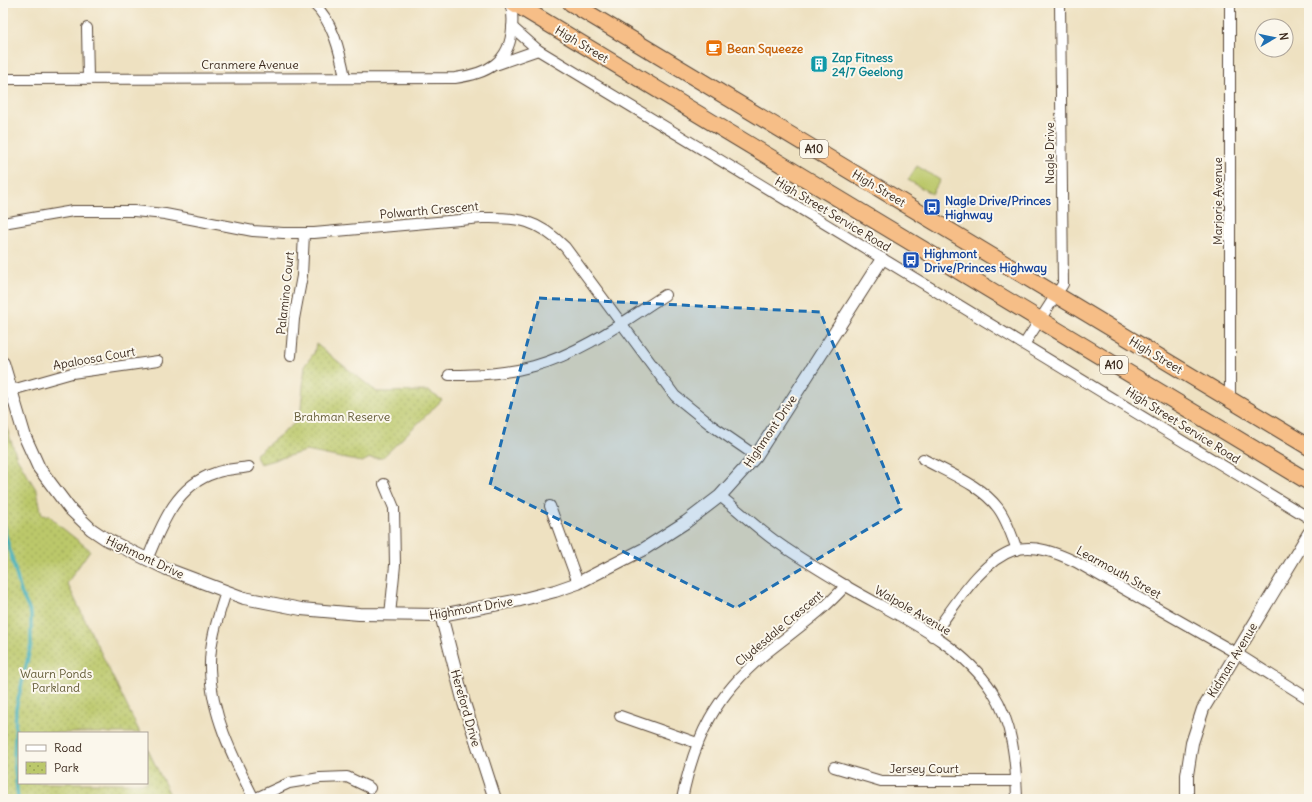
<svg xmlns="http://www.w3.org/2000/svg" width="1312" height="802" font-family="Delius,sans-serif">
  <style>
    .park { fill: url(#park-dots); stroke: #7b7944 }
    .garden { fill: #bbc86a; stroke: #7b7944 }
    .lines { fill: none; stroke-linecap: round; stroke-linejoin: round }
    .stream { stroke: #3fafb9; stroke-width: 3.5 }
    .minor-casing { stroke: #564536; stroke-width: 12 }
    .tertiary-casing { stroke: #564536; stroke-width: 14 }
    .trunk-casing { stroke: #564536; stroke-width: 18 }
    .minor { stroke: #fff; stroke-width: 10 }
    .tertiary { stroke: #fff; stroke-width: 12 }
    .trunk { stroke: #f6be87; stroke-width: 16 }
    .marked { fill: #1f6fb2; fill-opacity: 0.2; stroke: #1f6fb2; stroke-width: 3; stroke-dasharray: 8 5; stroke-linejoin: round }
    .labels { text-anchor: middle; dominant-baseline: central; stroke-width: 4; stroke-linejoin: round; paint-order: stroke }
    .shield { fill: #fbf7ec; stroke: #75685c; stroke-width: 1 }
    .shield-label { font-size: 11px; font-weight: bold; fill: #3b2a1e }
    .street-label { font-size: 12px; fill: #3b2a1e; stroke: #fbf7ec }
    .food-label { font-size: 12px; font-weight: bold; fill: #c56008; stroke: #fbf7ec; text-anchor: start }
    .culture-label { font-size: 12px; font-weight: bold; fill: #0d838f; stroke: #fbf7ec; text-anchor: start }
    .transit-label { font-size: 12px; font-weight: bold; fill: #164399; stroke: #fbf7ec; text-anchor: start }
    .park-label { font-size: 12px; fill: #615935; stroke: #fbf7ec }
  </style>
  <defs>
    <pattern id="park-dots" width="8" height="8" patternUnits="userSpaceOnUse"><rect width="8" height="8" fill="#bbc86a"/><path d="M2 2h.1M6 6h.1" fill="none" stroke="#99a357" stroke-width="1.8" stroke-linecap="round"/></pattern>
  </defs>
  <rect width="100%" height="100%" fill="#fbf7ec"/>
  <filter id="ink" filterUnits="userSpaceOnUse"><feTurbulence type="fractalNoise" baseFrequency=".025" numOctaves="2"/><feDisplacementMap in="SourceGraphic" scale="8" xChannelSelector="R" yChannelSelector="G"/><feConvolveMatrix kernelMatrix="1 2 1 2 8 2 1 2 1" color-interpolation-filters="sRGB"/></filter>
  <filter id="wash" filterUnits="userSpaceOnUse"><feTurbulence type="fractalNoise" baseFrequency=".012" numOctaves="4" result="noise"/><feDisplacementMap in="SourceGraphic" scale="16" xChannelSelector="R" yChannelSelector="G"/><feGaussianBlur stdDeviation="0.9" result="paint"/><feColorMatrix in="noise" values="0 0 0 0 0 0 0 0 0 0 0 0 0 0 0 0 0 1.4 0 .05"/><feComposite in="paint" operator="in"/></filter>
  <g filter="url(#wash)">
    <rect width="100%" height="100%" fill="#eee1c1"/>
    <g class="park">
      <path d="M316,344l61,48 51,-1 14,9 -60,58h-12l-8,4 -56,-11 -46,13 -5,-9 45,-36 5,-54 9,-12z"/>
      <path d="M3,418l14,40 20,33 5,24 8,1 11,11 29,23 -23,33 73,150h-121v50h128v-35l25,51h-169z"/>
    </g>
    <path class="garden" d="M917,166l23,14 -8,14 -24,-14z"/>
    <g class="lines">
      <path class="stream" d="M3,525l18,67 10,22v31l-15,63 -2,53 4,38"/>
    </g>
  </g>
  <g filter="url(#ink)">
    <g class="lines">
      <defs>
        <g id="minor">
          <path d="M313,3c20,18 27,49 32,74"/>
          <path d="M1230,3v397"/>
          <path d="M512,27l26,23c257,156 515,310 771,468"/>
          <path d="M87,28l1,50"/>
          <path d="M498,64l40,-14"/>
          <path d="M3,79l452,-1c31,-4 55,-15 57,-50 1,-10 1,-16 -2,-25"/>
          <path d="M3,223l70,-12h61l31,3 88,17 30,2h31l168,-15c37,-1 56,2 83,29l110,149 36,29 45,31"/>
          <path d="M1025,343l38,-59 -3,-281"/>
          <path d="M291,356l3,-37 8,-43 2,-43"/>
          <path d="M449,375c29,0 57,-1 85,-9 48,-13 89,-44 131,-71"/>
          <path d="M12,390l60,-17 86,-12"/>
          <path d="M923,459c25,14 58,26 75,49 9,12 14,28 19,42"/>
          <path d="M384,484l10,24 1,57 -5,50"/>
          <path d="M720,496c18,14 36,31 54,44 23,17 48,31 72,46 49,29 114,55 146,105 21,32 24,71 25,108"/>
          <path d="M550,506l28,77"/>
          <path d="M147,560c14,-34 29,-75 68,-87 10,-4 23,-4 34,-6"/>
          <path d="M226,592c-8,25 -17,51 -16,77 1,46 24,90 44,130"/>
          <path d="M932,636c21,-27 48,-75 82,-86 21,-6 43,3 62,12l160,91 73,46"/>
          <path d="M620,716l77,27"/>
          <path d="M834,767l47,14h135"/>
          <path d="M254,799l35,-16 31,-5 27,-1 23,11"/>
          <path d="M682,799c13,-63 33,-103 83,-145 27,-22 57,-41 81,-69"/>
        </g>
        <g id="tertiary">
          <path d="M3,363l22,74 14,31 30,40 22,21 15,10 61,30 77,29 57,11 58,5 82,1 79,-15 35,-9 23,-8 66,-34 42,-27 34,-26 36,-40 126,-197"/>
          <path d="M441,615l23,88 31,96"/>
          <path d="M1187,799v-24l5,-32 11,-34 106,-176"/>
        </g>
        <g id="trunk">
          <path d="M514,3l795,479"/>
          <path d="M571,3l738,444"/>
        </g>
      </defs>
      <use href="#minor" class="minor-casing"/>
      <use href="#tertiary" class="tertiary-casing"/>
      <use href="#trunk" class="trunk-casing"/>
      <use href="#minor" class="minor"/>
      <use href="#tertiary" class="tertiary"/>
      <use href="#trunk" class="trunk"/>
    </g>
  </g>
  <path class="marked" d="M539,298l281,14 81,197 -165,99 -246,-123z"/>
  <defs>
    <symbol id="cafe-square" viewBox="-11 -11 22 22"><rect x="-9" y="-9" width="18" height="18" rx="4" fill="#e8710a" stroke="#fbf7ec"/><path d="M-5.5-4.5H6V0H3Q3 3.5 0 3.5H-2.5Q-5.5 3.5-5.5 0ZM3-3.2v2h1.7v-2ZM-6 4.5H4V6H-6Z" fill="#fff"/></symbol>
    <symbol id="building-square" viewBox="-11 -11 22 22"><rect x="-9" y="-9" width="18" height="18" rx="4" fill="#0f9aa8" stroke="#fbf7ec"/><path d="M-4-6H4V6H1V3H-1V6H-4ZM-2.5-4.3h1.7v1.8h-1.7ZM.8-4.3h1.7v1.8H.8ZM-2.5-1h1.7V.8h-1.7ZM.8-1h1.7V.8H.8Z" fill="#fff"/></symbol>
    <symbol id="bus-square" viewBox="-11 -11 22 22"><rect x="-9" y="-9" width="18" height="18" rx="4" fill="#1a4fb4" stroke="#fbf7ec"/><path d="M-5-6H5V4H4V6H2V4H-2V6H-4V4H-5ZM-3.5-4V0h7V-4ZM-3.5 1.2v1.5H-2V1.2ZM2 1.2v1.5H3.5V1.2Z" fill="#fff"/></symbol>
  </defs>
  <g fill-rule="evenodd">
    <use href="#cafe-square" x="704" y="38" width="20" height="20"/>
    <use href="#building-square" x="809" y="54" width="20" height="20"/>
    <use href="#bus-square" x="922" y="197" width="20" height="20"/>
    <use href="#bus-square" x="901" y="250" width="20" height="20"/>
  </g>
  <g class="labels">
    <g class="shield">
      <rect x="800" y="140" width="28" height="18" rx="3"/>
      <rect x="1100" y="356" width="28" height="18" rx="3"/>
    </g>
    <g class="shield-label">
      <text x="814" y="149">A10</text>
      <text x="1114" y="365">A10</text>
    </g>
    <g class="street-label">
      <text transform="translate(582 44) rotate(31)">High Street</text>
      <text x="250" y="64">Cranmere Avenue</text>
      <text transform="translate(1049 153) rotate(-90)">Nagle Drive</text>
      <text transform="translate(879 188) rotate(31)">High Street</text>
      <text transform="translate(1217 201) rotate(-90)">Marjorie Avenue</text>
      <text transform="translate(429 210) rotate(-5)">Polwarth Crescent</text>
      <text transform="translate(833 214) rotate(31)">High Street Service Road</text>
      <text transform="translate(285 293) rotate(-84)">Palamino Court</text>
      <text transform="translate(1156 355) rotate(31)">High Street</text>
      <text transform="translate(94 358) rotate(-10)">Apaloosa Court</text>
      <text transform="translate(1183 425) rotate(32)">High Street Service Road</text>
      <text transform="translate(770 431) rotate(-56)">Highmont Drive</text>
      <text transform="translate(145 557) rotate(25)">Highmont Drive</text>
      <text transform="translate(1119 572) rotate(29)">Learmouth Street</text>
      <text transform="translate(471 608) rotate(-10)">Highmont Drive</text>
      <text transform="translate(913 610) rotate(30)">Walpole Avenue</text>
      <text transform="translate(779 628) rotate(-40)">Clydesdale Crescent</text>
      <text transform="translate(1232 660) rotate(-59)">Kidman Avenue</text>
      <text transform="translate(466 708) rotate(74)">Hereford Drive</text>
      <text x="924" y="768">Jersey Court</text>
    </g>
    <g class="food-label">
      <text x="727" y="48">Bean Squeeze</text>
    </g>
    <g class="culture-label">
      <text x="832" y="57">Zap Fitness<tspan x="832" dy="14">24/7 Geelong</tspan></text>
    </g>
    <g class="transit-label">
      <text x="945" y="200">Nagle Drive/Princes<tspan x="945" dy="14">Highway</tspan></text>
      <text x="924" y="253">Highmont<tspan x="924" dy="14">Drive/Princes Highway</tspan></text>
    </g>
    <g class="park-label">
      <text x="342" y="416">Brahman Reserve</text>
      <text x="56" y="673">Waurn Ponds<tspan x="56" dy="14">Parkland</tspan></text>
    </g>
  </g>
  <rect width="1312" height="802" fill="none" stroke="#fbf7ec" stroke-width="16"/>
  <rect x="18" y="732" width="130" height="52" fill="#fbf7ec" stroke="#aea59a"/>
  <rect x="26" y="745" width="20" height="6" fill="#ffffff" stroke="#aea59a"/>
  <text x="54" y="752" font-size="12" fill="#3b2a1e">Road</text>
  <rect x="26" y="762" width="20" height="12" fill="url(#park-dots)" stroke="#aea59a"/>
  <text x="54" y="772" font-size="12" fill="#3b2a1e">Park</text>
  <g transform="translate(1274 38) rotate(81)"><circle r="19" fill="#fbf7ec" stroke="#aea59a"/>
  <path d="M0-3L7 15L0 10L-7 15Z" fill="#1f6fb2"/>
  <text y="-6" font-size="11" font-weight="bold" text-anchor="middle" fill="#3b2a1e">N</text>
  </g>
</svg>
